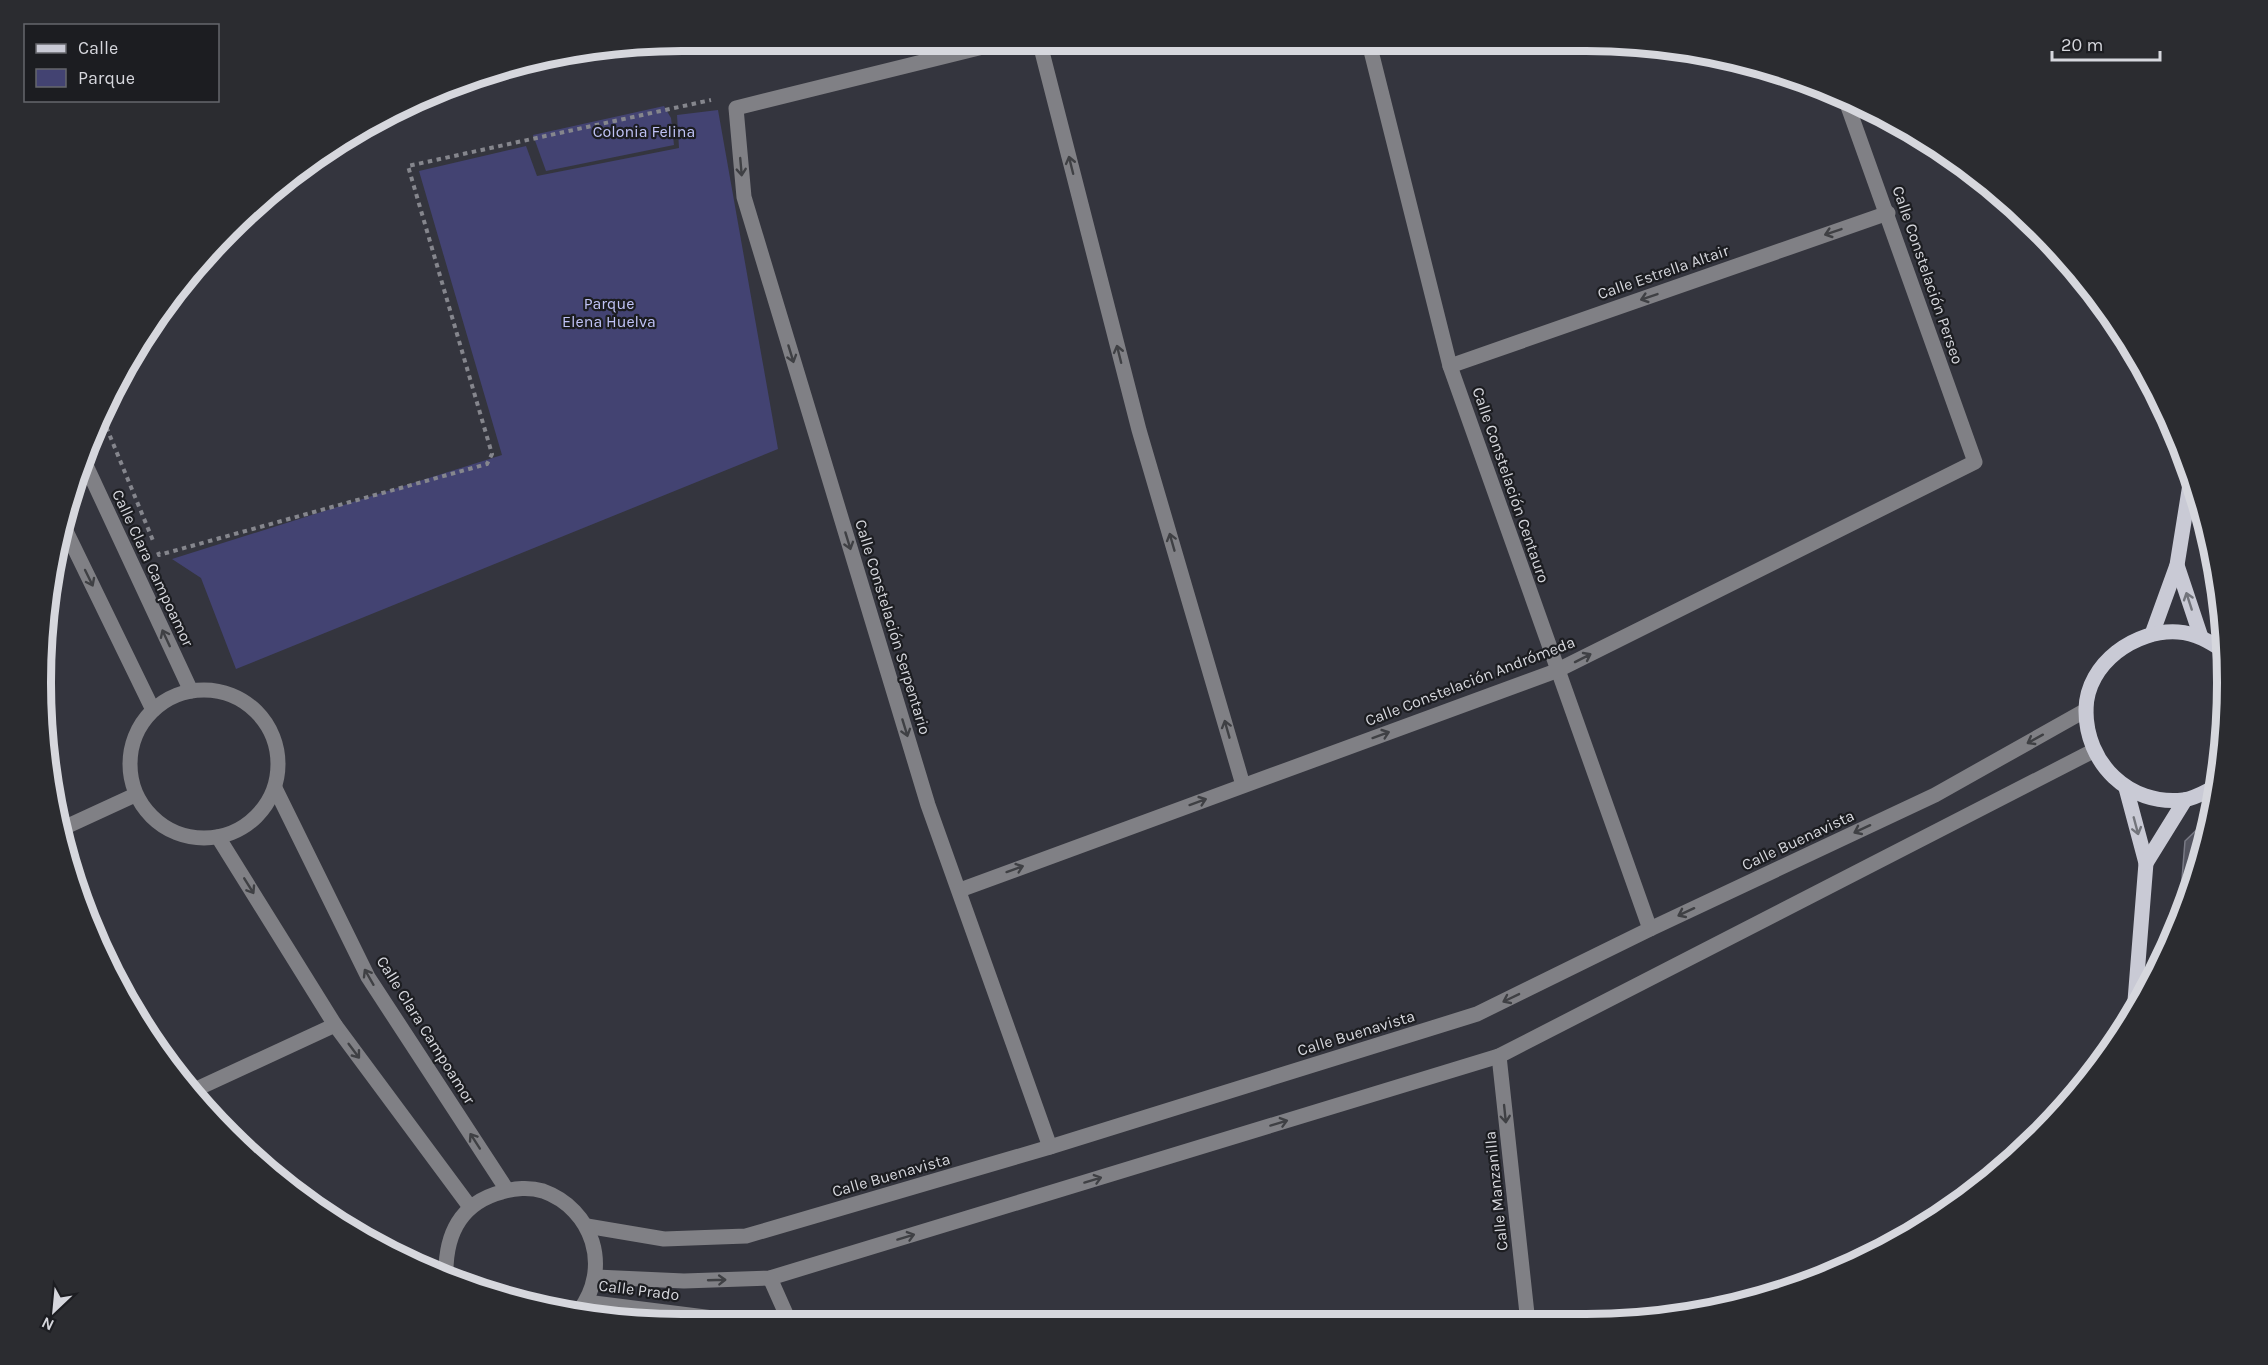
<svg xmlns="http://www.w3.org/2000/svg" width="2268" height="1365" font-family="Karla,sans-serif">
  <style>
    .green { fill: #434372 }
    .building { fill: #53545f; stroke: #797a85; stroke-width: 1.5 }
    .lines { fill: none; stroke-linecap: round; stroke-linejoin: round }
    .path { stroke: #85868d; stroke-width: 4; stroke-dasharray: 4.5 4.5; stroke-linecap: butt }
    .minor { stroke: #808085; stroke-width: 15 }
    .major { stroke: #c9cad5; stroke-width: 15 }
    .oneway { stroke: #3f4044 }
    .oneway2 { stroke: #72747b }
    .labels { text-anchor: middle; dominant-baseline: central; stroke-width: 4.5; stroke-linejoin: round; paint-order: stroke }
    .park-label { font-size: 16px; fill: #c0c3f6; stroke: #1c1d21 }
    .street-label { font-size: 16px; fill: #d6d7dd; stroke: #1c1d21 }
    .rim { fill: none; stroke: #d6d7dd; stroke-width: 8 }
  </style>
  <rect width="100%" height="100%" fill="#34353e"/>
  <g class="green">
    <path d="M664,106l7,12 3,27 -128,26 -13,-36z"/>
    <path d="M718,110l60,339 -542,220 -35,-91 -29,-19 330,-104 -83,-284 107,-25 11,30 142,-28 -2,-33z"/>
  </g>
  <path class="building" d="M2213,814l-35,114v1l7,-88z"/>
  <g class="lines">
    <g class="path">
      <path d="M103,419l51,124"/>
      <path d="M158,552l1,3 328,-91 5,-10 -84,-288 303,-66"/>
    </g>
    <g class="minor">
      <path d="M1369,43l81,323 200,563"/>
      <path d="M995,44l-259,64 8,89 184,608 122,342"/>
      <path d="M1040,44l99,386 104,355"/>
      <path d="M1450,366l438,-153"/>
      <path d="M83,459l108,232"/>
      <path d="M63,525l90,185"/>
      <circle cx="204" cy="764" r="74"/>
      <path d="M275,788l93,189 139,213"/>
      <path d="M59,830l76,-35"/>
      <path d="M218,837l117,188 135,182"/>
      <path d="M960,890l596,-219 419,-209 -129,-361"/>
      <path d="M1499,1056l29,267"/>
      <path d="M190,1092l145,-67"/>
      <path d="M587,1226l77,13 82,-3 304,-89 427,-133 173,-85 285,-134 151,-85"/>
      <path d="M446,1276c-1,-41 14,-73 56,-84 12,-4 28,-5 41,-1 50,18 69,77 36,120"/>
      <path d="M596,1277l88,4 86,-3 729,-222 594,-305"/>
      <path d="M770,1278l20,45"/>
      <path d="M586,1302l127,16 9,5"/>
    </g>
    <g class="major">
      <path d="M2177,565l24,72"/>
      <path d="M2152,634l25,-69 14,-87"/>
      <path d="M2217,786c-10,5 -23,13 -34,14 -54,6 -98,-37 -97,-91 1,-46 50,-80 92,-77 18,1 32,10 46,19"/>
      <path d="M2126,788l20,75 -12,150"/>
      <path d="M2146,863l39,-63"/>
    </g>
  </g>
  <defs><path id="oneway-shaft" d="M-6 0H5M1.5-3L5.5 0L1.5 3" fill="none" stroke-width="1.6" stroke-linecap="round" stroke-linejoin="round" transform="scale(1.5)"/></defs>
  <g class="oneway">
    <use href="#oneway-shaft" transform="translate(1071 165) rotate(-104)"/>
    <use href="#oneway-shaft" transform="translate(741 167) rotate(85)"/>
    <use href="#oneway-shaft" transform="translate(1833 232) rotate(161)"/>
    <use href="#oneway-shaft" transform="translate(1649 297) rotate(161)"/>
    <use href="#oneway-shaft" transform="translate(791 354) rotate(73)"/>
    <use href="#oneway-shaft" transform="translate(1119 354) rotate(-104)"/>
    <use href="#oneway-shaft" transform="translate(848 541) rotate(73)"/>
    <use href="#oneway-shaft" transform="translate(1172 542) rotate(-106)"/>
    <use href="#oneway-shaft" transform="translate(89 578) rotate(64)"/>
    <use href="#oneway-shaft" transform="translate(166 638) rotate(-115)"/>
    <use href="#oneway-shaft" transform="translate(1583 658) rotate(-27)"/>
    <use href="#oneway-shaft" transform="translate(905 728) rotate(73)"/>
    <use href="#oneway-shaft" transform="translate(1227 729) rotate(-106)"/>
    <use href="#oneway-shaft" transform="translate(1381 735) rotate(-20)"/>
    <use href="#oneway-shaft" transform="translate(2035 739) rotate(151)"/>
    <use href="#oneway-shaft" transform="translate(1198 802) rotate(-20)"/>
    <use href="#oneway-shaft" transform="translate(1862 829) rotate(155)"/>
    <use href="#oneway-shaft" transform="translate(1015 869) rotate(-20)"/>
    <use href="#oneway-shaft" transform="translate(249 886) rotate(58)"/>
    <use href="#oneway-shaft" transform="translate(1686 912) rotate(155)"/>
    <use href="#oneway-shaft" transform="translate(369 977) rotate(-120)"/>
    <use href="#oneway-shaft" transform="translate(1511 998) rotate(154)"/>
    <use href="#oneway-shaft" transform="translate(354 1051) rotate(53)"/>
    <use href="#oneway-shaft" transform="translate(1505 1114) rotate(84)"/>
    <use href="#oneway-shaft" transform="translate(1279 1123) rotate(-17)"/>
    <use href="#oneway-shaft" transform="translate(475 1141) rotate(-123)"/>
    <use href="#oneway-shaft" transform="translate(1093 1180) rotate(-17)"/>
    <use href="#oneway-shaft" transform="translate(906 1237) rotate(-17)"/>
    <use href="#oneway-shaft" transform="translate(717 1280) rotate(-2)"/>
  </g>
  <g class="oneway2">
    <use href="#oneway-shaft" transform="translate(2189 601) rotate(-108)"/>
    <use href="#oneway-shaft" transform="translate(2136 826) rotate(75)"/>
  </g>
  <g class="labels">
    <g class="park-label">
      <text x="644" y="131">Colonia Felina</text>
      <text x="609" y="303">Parque<tspan x="609" dy="18">Elena Huelva</tspan></text>
    </g>
    <g class="street-label">
      <text transform="translate(1663 272) rotate(-19)">Calle Estrella Altair</text>
      <text transform="translate(1928 275) rotate(71)">Calle Constelación Perseo</text>
      <text transform="translate(1511 485) rotate(71)">Calle Constelación Centauro</text>
      <text transform="translate(153 568) rotate(65)">Calle Clara Campoamor</text>
      <text transform="translate(893 627) rotate(73)">Calle Constelación Serpentario</text>
      <text transform="translate(1470 681) rotate(-21)">Calle Constelación Andrómeda</text>
      <text transform="translate(1798 840) rotate(-25)">Calle Buenavista</text>
      <text transform="translate(426 1030) rotate(58)">Calle Clara Campoamor</text>
      <text transform="translate(1356 1033) rotate(-17)">Calle Buenavista</text>
      <text transform="translate(891 1175) rotate(-16)">Calle Buenavista</text>
      <text transform="translate(1496 1191) rotate(-96)">Calle Manzanilla</text>
      <text transform="translate(639 1290) rotate(7)">Calle Prado</text>
    </g>
  </g>
  <path d="M0 0H2268V1365H0ZM682 51H1586A631 631 0 0 1 2217 682V683A631 631 0 0 1 1586 1314H682A631 631 0 0 1 51 683V682A631 631 0 0 1 682 51Z" fill="#2b2c30" fill-rule="evenodd"/>
  <path class="rim" d="M682 51H1586A631 631 0 0 1 2217 682V683A631 631 0 0 1 1586 1314H682A631 631 0 0 1 51 683V682A631 631 0 0 1 682 51Z"/>
  <rect x="24" y="24" width="195" height="78" fill="#1c1d21" stroke="#66676c" stroke-width="1.5"/>
  <rect x="36" y="44" width="30" height="9" fill="#c9cad5" stroke="#66676c" stroke-width="1.5"/>
  <text x="78" y="54" font-size="18" fill="#d6d7dd">Calle</text>
  <rect x="36" y="69" width="30" height="18" fill="#434372" stroke="#66676c" stroke-width="1.5"/>
  <text x="78" y="84" font-size="18" fill="#d6d7dd">Parque</text>
  <g transform="translate(54 1311) rotate(206)" stroke="#1c1d21" stroke-width="4.5" paint-order="stroke">
  <path d="M0-4.5L10 22L0 15L-10 22Z" fill="#d6d7dd"/>
  <text y="-9" font-size="16" font-weight="bold" text-anchor="middle" fill="#d6d7dd">N</text>
  </g>
  <path d="M2052 51v9h108v-9" fill="none" stroke="#d6d7dd" stroke-width="3"/>
  <text x="2061" y="51" font-size="18" fill="#d6d7dd" stroke="#1c1d21" stroke-width="4.5" paint-order="stroke">20 m</text>
</svg>
